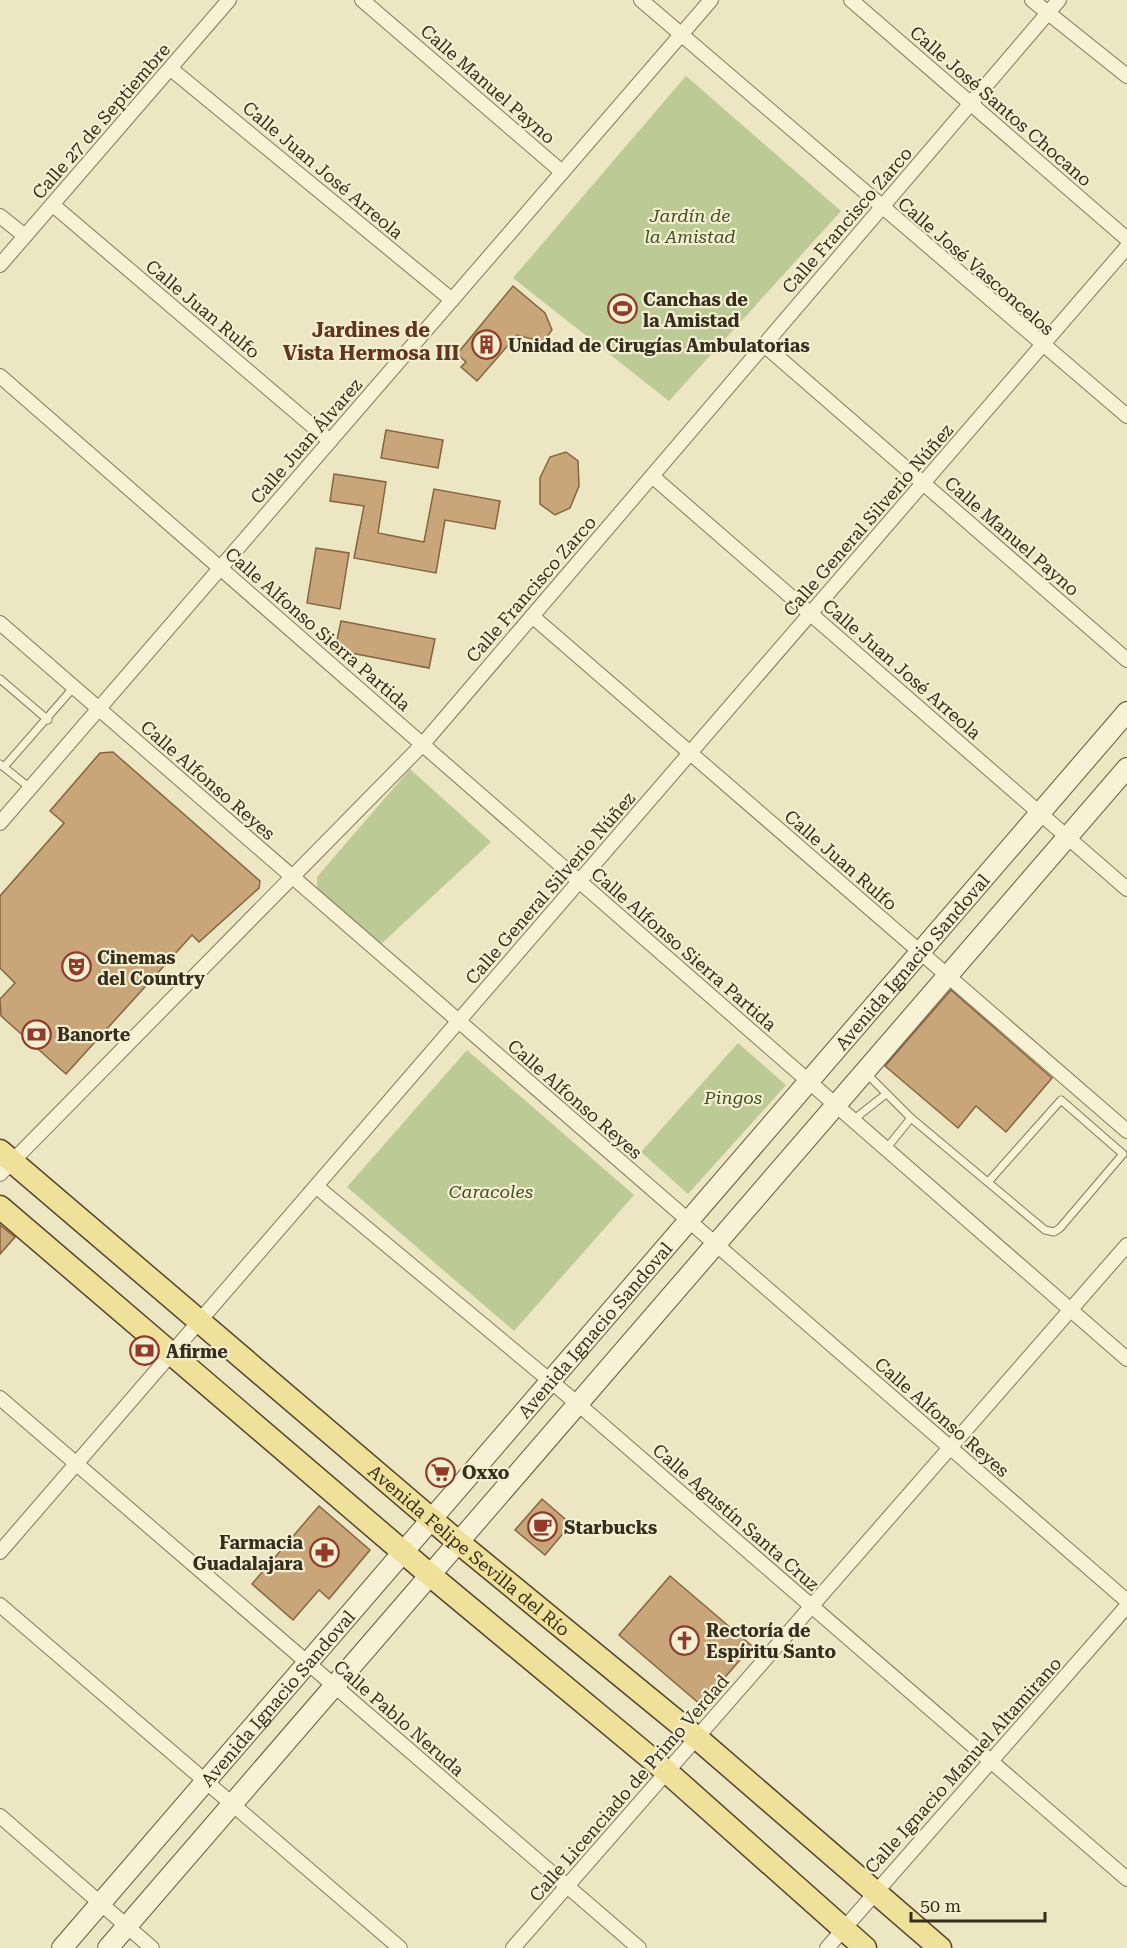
<svg xmlns="http://www.w3.org/2000/svg" width="1127" height="1948" font-family="'Roboto Serif',serif">
  <style>
    .green { fill: #bcca96 }
    .building { fill: #c9a679; stroke: #846540; stroke-width: 1.5 }
    .lines { fill: none; stroke-linecap: round; stroke-linejoin: round }
    .service-casing { stroke: #85775a; stroke-width: 9 }
    .minor-casing { stroke: #85775a; stroke-width: 16 }
    .secondary-casing { stroke: #67583d; stroke-width: 22 }
    .primary-casing { stroke: #53452e; stroke-width: 25 }
    .service { stroke: #f7f2d5; stroke-width: 7 }
    .minor { stroke: #f7f2d5; stroke-width: 14 }
    .secondary { stroke: #f7f2d5; stroke-width: 20 }
    .primary { stroke: #efe19a; stroke-width: 22 }
    .labels { text-anchor: middle; dominant-baseline: central; stroke-width: 4.5; stroke-linejoin: round; paint-order: stroke }
    .street-label { font-size: 18px; fill: #362d1d; stroke: #f4efd1 }
    .park-label { font-size: 18px; font-style: italic; fill: #405125; stroke: #f4efd1 }
    .poi-label { font-size: 18px; font-weight: bold; fill: #362d1d; stroke: #f4efd1; text-anchor: start }
    .neighbourhood-label { font-size: 20px; font-weight: bold; fill: #61361e; stroke: #f4efd1 }
  </style>
  <rect width="100%" height="100%" fill="#ece6c2"/>
  <g class="green">
    <path d="M686,76l155,135 -172,190 -156,-123z"/>
    <path d="M410,769l81,73 -111,103 -63,-57v-11z"/>
    <path d="M738,1043l48,42 -98,109 -47,-42z"/>
    <path d="M467,1050l167,145 -120,136 -167,-144z"/>
  </g>
  <g class="building">
    <path d="M513,286l32,27 7,17 -9,12 -26,-7 -40,46 -16,-14 5,-5 -9,-8z"/>
    <path d="M386,430l57,10 -5,28 -57,-10z"/>
    <path d="M566,452l12,9 1,25 -9,22 -15,7 -15,-11v-26l10,-21z"/>
    <path d="M334,474l52,8 -8,51 46,9 10,-53 66,12 -5,28 -50,-9 -9,53 -82,-15 10,-52 -34,-5z"/>
    <path d="M316,548l33,5 -9,56 -33,-6z"/>
    <path d="M341,621l94,18 -6,29 -94,-18z"/>
    <path d="M113,752l147,129 -1,7 -60,54 -7,-7 -126,139 -65,-58 -1,-17 15,-16 -15,-15v-72l64,-73 -14,-12 50,-58z"/>
    <path d="M951,990l101,88 -46,54 -30,-26 -18,22 -73,-62z"/>
    <path d="M0,1225l15,12 -15,17z"/>
    <path d="M542,1499l29,25 -26,31 -30,-25z"/>
    <path d="M319,1506l51,44 -41,49 -10,-9 -26,30 -41,-36z"/>
    <path d="M670,1576l82,70 -51,59 -82,-70z"/>
  </g>
  <g class="lines">
    <defs>
      <g id="service">
        <path d="M0,679l48,41"/>
        <path d="M0,764l30,24"/>
        <path d="M4,767l70,-80"/>
        <path d="M865,1072l46,46 134,112 9,2 6,-4 63,-74 -62,-54 -72,81"/>
        <path d="M853,1120l33,-26"/>
        <path d="M886,1149l25,-31"/>
      </g>
      <g id="minor">
        <path d="M362,0l200,172"/>
        <path d="M641,0l486,416"/>
        <path d="M851,0l276,239"/>
        <path d="M1032,0l95,76"/>
        <path d="M171,69l281,231"/>
        <path d="M53,205l277,236"/>
        <path d="M0,216l25,20"/>
        <path d="M0,265l229,-265"/>
        <path d="M764,345l363,315"/>
        <path d="M0,376l1127,983"/>
        <path d="M652,476l475,413"/>
        <path d="M532,616l595,515"/>
        <path d="M0,623l1127,978"/>
        <path d="M0,823l711,-823"/>
        <path d="M0,1174l422,-429 637,-745"/>
        <path d="M317,1187l261,217 549,475"/>
        <path d="M0,1398l639,550"/>
        <path d="M0,1552l1127,-1305"/>
        <path d="M0,1605l400,343"/>
        <path d="M0,1816l152,132"/>
        <path d="M513,1948l614,-703"/>
        <path d="M827,1948l300,-342"/>
      </g>
      <g id="secondary">
        <path id="s1" d="M62,1948l1065,-1236"/>
        <path d="M108,1948l1019,-1180"/>
      </g>
      <g id="primary">
        <path id="s2" d="M0,1151l458,391 239,196 243,210"/>
        <path d="M0,1207l430,368 236,196 199,177"/>
      </g>
    </defs>
    <use href="#service" class="service-casing"/>
    <use href="#minor" class="minor-casing"/>
    <use href="#secondary" class="secondary-casing"/>
    <use href="#primary" class="primary-casing"/>
    <use href="#service" class="service"/>
    <use href="#minor" class="minor"/>
    <use href="#secondary" class="secondary"/>
    <use href="#primary" class="primary"/>
  </g>
  <defs>
    <symbol id="stadium-ring" viewBox="-11 -11 22 22"><circle r="9.5" fill="#f4efd1" stroke="#923a2c" stroke-width="1.5"/><path d="M0-5a6.5 5 0 1 0 0 10a6.5 5 0 1 0 0-10ZM-3.5-1.8h7v3.6h-7Z" fill="#923a2c"/></symbol>
    <symbol id="building-ring" viewBox="-11 -11 22 22"><circle r="9.5" fill="#f4efd1" stroke="#923a2c" stroke-width="1.5"/><path d="M-4-6H4V6H1V3H-1V6H-4ZM-2.5-4.3h1.7v1.8h-1.7ZM.8-4.3h1.7v1.8H.8ZM-2.5-1h1.7V.8h-1.7ZM.8-1h1.7V.8H.8Z" fill="#923a2c"/></symbol>
    <symbol id="theatre-ring" viewBox="-11 -11 22 22"><circle r="9.5" fill="#f4efd1" stroke="#923a2c" stroke-width="1.5"/><path d="M-5-5.5Q0-4 5-5.5V0Q5 5 0 6Q-5 5-5 0ZM-3.3-2.5H-1v1.5H-3.3ZM1-2.5H3.3v1.5H1ZM-2.8 1Q0 5.5 2.8 1Z" fill="#923a2c"/></symbol>
    <symbol id="bank-ring" viewBox="-11 -11 22 22"><circle r="9.5" fill="#f4efd1" stroke="#923a2c" stroke-width="1.5"/><path d="M-6-4H6V4H-6ZM0-2.3a2.3 2.3 0 1 0 0 4.6a2.3 2.3 0 1 0 0-4.6Z" fill="#923a2c"/></symbol>
    <symbol id="supermarket-ring" viewBox="-11 -11 22 22"><circle r="9.5" fill="#f4efd1" stroke="#923a2c" stroke-width="1.5"/><path d="M-6-5.5h2.5l.6 2H6L4.5 2H-2.5L-4.4-4H-6ZM-1.5 3.2a1.3 1.3 0 1 0 .1 0ZM3 3.2a1.3 1.3 0 1 0 .1 0Z" fill="#923a2c"/></symbol>
    <symbol id="cafe-ring" viewBox="-11 -11 22 22"><circle r="9.5" fill="#f4efd1" stroke="#923a2c" stroke-width="1.5"/><path d="M-5.5-4.5H6V0H3Q3 3.5 0 3.5H-2.5Q-5.5 3.5-5.5 0ZM3-3.2v2h1.7v-2ZM-6 4.5H4V6H-6Z" fill="#923a2c"/></symbol>
    <symbol id="pharmacy-ring" viewBox="-11 -11 22 22"><circle r="9.5" fill="#f4efd1" stroke="#923a2c" stroke-width="1.5"/><path d="M-2-6h4v4h4v4h-4v4h-4v-4h-4v-4h4Z" fill="#923a2c"/></symbol>
    <symbol id="church-ring" viewBox="-11 -11 22 22"><circle r="9.5" fill="#f4efd1" stroke="#923a2c" stroke-width="1.5"/><path d="M-1.2-6h2.4v3.5h3.3v2.4h-3.3V6h-2.4V-.1h-3.3v-2.4h3.3Z" fill="#923a2c"/></symbol>
  </defs>
  <g fill-rule="evenodd">
    <use href="#stadium-ring" x="606" y="292" width="33" height="33"/>
    <use href="#building-ring" x="470" y="328" width="33" height="33"/>
    <use href="#theatre-ring" x="60" y="950" width="33" height="33"/>
    <use href="#bank-ring" x="20" y="1018" width="33" height="33"/>
    <use href="#bank-ring" x="128" y="1334" width="33" height="33"/>
    <use href="#supermarket-ring" x="424" y="1456" width="33" height="33"/>
    <use href="#cafe-ring" x="526" y="1510" width="33" height="33"/>
    <use href="#pharmacy-ring" x="308" y="1536" width="33" height="33"/>
    <use href="#church-ring" x="668" y="1624" width="33" height="33"/>
  </g>
  <g class="labels">
    <g class="street-label">
      <text transform="translate(488 84) rotate(41)">Calle Manuel Payno</text>
      <text transform="translate(1001 106) rotate(41)">Calle José Santos Chocano</text>
      <text transform="translate(101 121) rotate(-49)">Calle 27 de Septiembre</text>
      <text transform="translate(323 170) rotate(40)">Calle Juan José Arreola</text>
      <text transform="translate(847 220) rotate(-49)">Calle Francisco Zarco</text>
      <text transform="translate(976 266) rotate(41)">Calle José Vasconcelos</text>
      <text transform="translate(203 309) rotate(40)">Calle Juan Rulfo</text>
      <text transform="translate(306 441) rotate(-49)">Calle Juan Álvarez</text>
      <text transform="translate(868 520) rotate(-49)">Calle General Silverio Núñez</text>
      <text transform="translate(1012 536) rotate(41)">Calle Manuel Payno</text>
      <text transform="translate(531 589) rotate(-49)">Calle Francisco Zarco</text>
      <text transform="translate(318 629) rotate(41)">Calle Alfonso Sierra Partida</text>
      <text transform="translate(902 669) rotate(41)">Calle Juan José Arreola</text>
      <text transform="translate(208 780) rotate(41)">Calle Alfonso Reyes</text>
      <text transform="translate(841 860) rotate(41)">Calle Juan Rulfo</text>
      <text transform="translate(550 888) rotate(-49)">Calle General Silverio Núñez</text>
      <text transform="translate(684 949) rotate(41)">Calle Alfonso Sierra Partida</text>
      <text stroke="none"><textPath href="#s1" startOffset="1302">Avenida Ignacio Sandoval</textPath></text>
      <text transform="translate(575 1099) rotate(41)">Calle Alfonso Reyes</text>
      <text stroke="none"><textPath href="#s1" startOffset="816">Avenida Ignacio Sandoval</textPath></text>
      <text transform="translate(942 1417) rotate(41)">Calle Alfonso Reyes</text>
      <text transform="translate(736 1517) rotate(41)">Calle Agustín Santa Cruz</text>
      <text stroke="none"><textPath href="#s2" startOffset="616">Avenida Felipe Sevilla del Río</textPath></text>
      <text stroke="none"><textPath href="#s1" startOffset="330">Avenida Ignacio Sandoval</textPath></text>
      <text transform="translate(399 1718) rotate(41)">Calle Pablo Neruda</text>
      <text transform="translate(963 1765) rotate(-48)">Calle Ignacio Manuel Altamirano</text>
      <text transform="translate(629 1788) rotate(-49)">Calle Licenciado de Primo Verdad</text>
    </g>
    <g class="park-label">
      <text x="690" y="215">Jardín de<tspan x="690" dy="21">la Amistad</tspan></text>
      <text x="733" y="1097">Pingos</text>
      <text x="491" y="1191">Caracoles</text>
    </g>
    <g class="poi-label">
      <text x="643" y="299">Canchas de<tspan x="643" dy="21">la Amistad</tspan></text>
      <text x="508" y="345">Unidad de Cirugías Ambulatorias</text>
      <text x="97" y="957">Cinemas<tspan x="97" dy="21">del Country</tspan></text>
      <text x="57" y="1034">Banorte</text>
      <text x="166" y="1351">Afirme</text>
      <text x="462" y="1472">Oxxo</text>
      <text x="564" y="1527">Starbucks</text>
      <text x="303" y="1542" text-anchor="end">Farmacia<tspan x="303" dy="21">Guadalajara</tspan></text>
      <text x="706" y="1630">Rectoría de<tspan x="706" dy="21">Espíritu Santo</tspan></text>
    </g>
    <g class="neighbourhood-label">
      <text x="371" y="330">Jardines de<tspan x="371" dy="23">Vista Hermosa III</tspan></text>
    </g>
  </g>
  <path d="M911 1912v9h134v-9" fill="none" stroke="#362d1d" stroke-width="3"/>
  <text x="920" y="1912" font-size="18" fill="#362d1d" stroke="#f4efd1" stroke-width="4.5" paint-order="stroke">50 m</text>
</svg>
